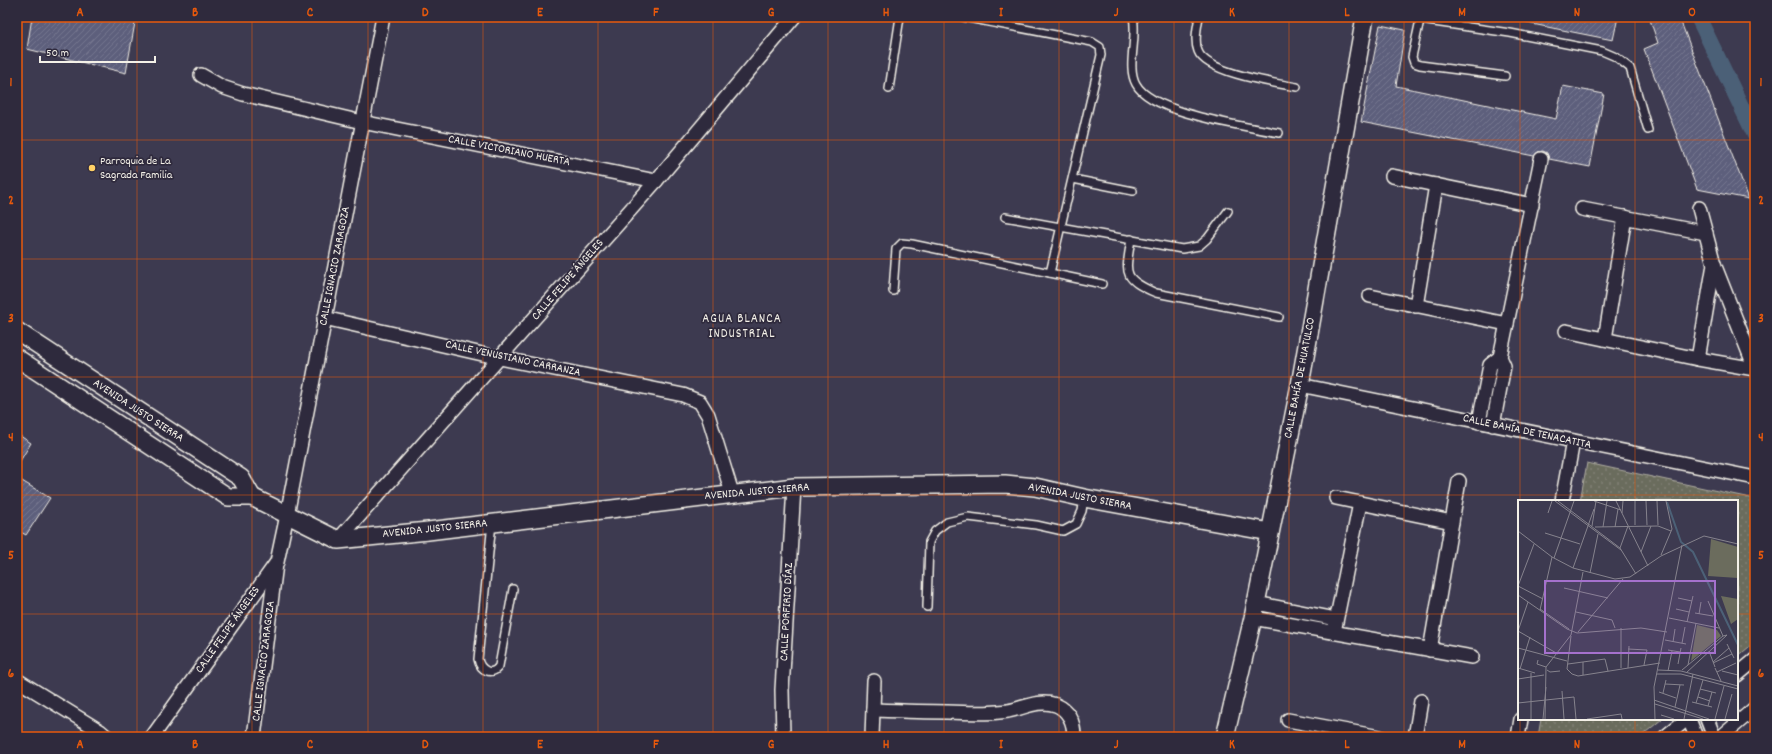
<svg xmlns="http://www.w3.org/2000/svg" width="1772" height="754" font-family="Dekko,sans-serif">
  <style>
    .green { fill: url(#green-dots); stroke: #b0aea2 }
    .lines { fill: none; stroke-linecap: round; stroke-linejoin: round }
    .canal { stroke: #4c6177; stroke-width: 16 }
    .building { fill: url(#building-hatch); stroke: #f4f1e8 }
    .service-casing { stroke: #f4f1e8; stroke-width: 10 }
    .minor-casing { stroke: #f4f1e8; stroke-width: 16 }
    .tertiary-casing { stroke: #f4f1e8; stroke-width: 20 }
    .service { stroke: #2f2a3d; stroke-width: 7 }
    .minor { stroke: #2f2a3d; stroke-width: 13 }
    .tertiary { stroke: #2f2a3d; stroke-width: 17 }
    .grid { fill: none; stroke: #e8590c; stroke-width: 1; stroke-opacity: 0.55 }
    .poi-dot { fill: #ffd166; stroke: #2f2a3d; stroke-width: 1.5 }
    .labels { text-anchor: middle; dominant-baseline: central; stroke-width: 3.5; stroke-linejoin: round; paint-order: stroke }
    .street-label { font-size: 12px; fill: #f4f1e8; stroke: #2f2a3d }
    .poi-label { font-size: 12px; fill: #f4f1e8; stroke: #2f2a3d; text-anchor: start }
    .neighbourhood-label { font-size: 13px; letter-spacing: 1px; fill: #f4f1e8; stroke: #2f2a3d }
    .inset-river { fill: none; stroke: #4c6177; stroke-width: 2 }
    .inset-road { fill: none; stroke: #86838d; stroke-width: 1 }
    .view { fill: #a571cd; fill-opacity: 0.15; stroke: #a571cd; stroke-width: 2 }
    .inset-edge { fill: none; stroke: #f4f1e8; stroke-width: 2 }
    .neatline { fill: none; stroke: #e8590c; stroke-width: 1.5 }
    .grid-label { font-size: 13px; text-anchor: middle; font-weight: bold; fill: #e8590c }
  </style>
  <defs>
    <pattern id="green-dots" width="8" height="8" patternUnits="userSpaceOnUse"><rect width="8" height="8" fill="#6b6c5d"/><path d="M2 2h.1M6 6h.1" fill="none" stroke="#818174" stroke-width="1.8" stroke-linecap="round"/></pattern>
    <pattern id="building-hatch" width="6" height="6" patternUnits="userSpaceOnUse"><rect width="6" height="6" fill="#5d5e7c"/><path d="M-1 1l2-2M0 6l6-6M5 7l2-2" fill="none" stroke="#75768f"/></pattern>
  </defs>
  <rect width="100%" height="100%" fill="#3d3a50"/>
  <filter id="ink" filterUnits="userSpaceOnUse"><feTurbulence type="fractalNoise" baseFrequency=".025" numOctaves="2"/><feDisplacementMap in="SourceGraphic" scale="8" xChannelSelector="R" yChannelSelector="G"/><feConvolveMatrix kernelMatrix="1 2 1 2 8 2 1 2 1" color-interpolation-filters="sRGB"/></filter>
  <g filter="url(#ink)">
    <g class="green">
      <path d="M1587,463l168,36v143l-18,15v-156h-157z"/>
      <path d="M1541,719h121l-22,18h-102z"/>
    </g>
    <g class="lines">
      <path class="canal" d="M1698,17l57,118"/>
    </g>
    <g class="building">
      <path d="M32,17h104l-10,56 -99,-24z"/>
      <path d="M1528,17h90l-5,23 -86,-17z"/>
      <path d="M1649,17h30l70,182 -52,-10 -53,-140 14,-6z"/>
      <path d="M1380,25l25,5 -9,56 160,33 7,-33 41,8 -14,73 -41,-8 -2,-6 -4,-2 -5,1 -4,4 -173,-34z"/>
      <path d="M17,434l14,9 -14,23z"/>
      <path d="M17,478l33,20 -24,37 -9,-5z"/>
    </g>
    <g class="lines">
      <defs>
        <g id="service">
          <path d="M1133,17c5,21 -7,49 3,67 16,30 110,42 143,49"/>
          <path d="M1199,17c-2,10 -5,24 -1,34 8,22 77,32 99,36"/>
          <path d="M1414,17l6,3 90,13 92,18 14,6 14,11 18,62"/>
          <path d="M1420,20l-8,37 2,6 6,2 85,11"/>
          <path d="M889,89l11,-72"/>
          <path d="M1073,179l60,12"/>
          <path d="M1005,217l177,32 17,-3 8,-7 21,-28"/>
          <path d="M1131,239c-5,34 -10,39 25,54l123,24"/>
          <path d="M1050,273l52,11"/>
          <path d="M893,291l3,-42 6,-6 10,1 138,29 51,-218 -1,-8 -8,-5 -129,-25"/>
          <path d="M492,523l-14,136c2,11 14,18 21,7l14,-77"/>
          <path d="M927,607l2,-65 6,-11 12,-9 21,-5 68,8 27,6 13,-7 6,-13 2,-13"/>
        </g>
        <g id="minor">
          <path d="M201,75l21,12 21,7 119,28 294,59"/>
          <path d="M1392,176l140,29"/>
          <path d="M1699,208l15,56 41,104"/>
          <path d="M1582,209l124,24"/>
          <path d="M1370,296l137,28"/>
          <path d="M1416,306l20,-121"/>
          <path d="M324,318l176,40 183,37 17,7 8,13 24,78"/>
          <path d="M1566,331l132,28 57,10"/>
          <path d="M1605,339l20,-122"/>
          <path d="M1698,359l16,-95"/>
          <path d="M1300,385l455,93"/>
          <path d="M1479,422l11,-57 10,-8"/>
          <path d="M1493,425l11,-59 -4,-9 41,-198"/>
          <path d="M1336,498l116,24"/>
          <path d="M1562,501l11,-60"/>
          <path d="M338,540l318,-359 138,-164"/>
          <path d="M1256,603l80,16"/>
          <path d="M1253,618l219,39"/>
          <path d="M1334,632l26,-129"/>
          <path d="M1430,650l29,-169"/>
          <path d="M1737,675l18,-15"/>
          <path d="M17,680l83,51 7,6"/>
          <path d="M873,710c25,1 49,2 74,2 20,1 41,2 61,-1 16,-3 31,-12 48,-6 14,6 18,18 18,32"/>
          <path d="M1689,719l7,18"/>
          <path d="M1707,719l7,18"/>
          <path d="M1288,720l92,17"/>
          <path d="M152,737l125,-175 10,-47 96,-498"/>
          <path d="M254,737l22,-173"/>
          <path d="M783,737l-1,-47 12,-203"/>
          <path d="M872,737l2,-56"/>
          <path d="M1415,737l6,-36"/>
          <path d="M1518,737l3,-18"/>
          <path d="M1665,737l22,-18"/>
          <path d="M1721,737l34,-29"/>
        </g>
        <g id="tertiary">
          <path d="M17,331l224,147 11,19"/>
          <path d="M17,358l211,139h24l86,43 90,-9 366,-44 211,-3 30,3 49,11 186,34"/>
          <path d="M1225,737l28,-119 47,-233 65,-368"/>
        </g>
      </defs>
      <use href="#service" class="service-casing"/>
      <use href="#minor" class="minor-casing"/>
      <use href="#tertiary" class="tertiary-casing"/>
      <use href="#service" class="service"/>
      <use href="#minor" class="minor"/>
      <use href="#tertiary" class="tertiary"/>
    </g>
  </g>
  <path class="grid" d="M137,17v720M252,17v720M368,17v720M483,17v720M598,17v720M713,17v720M828,17v720M944,17v720M1059,17v720M1174,17v720M1289,17v720M1404,17v720M1520,17v484M1635,17v484M17,140h1738M17,259h1738M17,377h1738M17,495h1738M17,614h1502M1737,614h18M1520,719v18M1635,719v18"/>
  <circle class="poi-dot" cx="92" cy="168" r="4"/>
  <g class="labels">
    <g class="street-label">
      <text transform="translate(509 151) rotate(11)">CALLE VICTORIANO HUERTA</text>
      <text transform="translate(335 266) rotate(-79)">CALLE IGNACIO ZARAGOZA</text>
      <text transform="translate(568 280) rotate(-49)">CALLE FELIPE ÁNGELES</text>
      <text transform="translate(513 359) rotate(12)">CALLE VENUSTIANO CARRANZA</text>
      <text transform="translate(1300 378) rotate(-79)">CALLE BAHÍA DE HUATULCO</text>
      <text transform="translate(138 411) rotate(33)">AVENIDA JUSTO SIERRA</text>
      <text transform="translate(1527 432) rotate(12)">CALLE BAHÍA DE TENACATITA</text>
      <text transform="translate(757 492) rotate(-5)">AVENIDA JUSTO SIERRA</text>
      <text transform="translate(1080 497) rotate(11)">AVENIDA JUSTO SIERRA</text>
      <text transform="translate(435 529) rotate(-6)">AVENIDA JUSTO SIERRA</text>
      <text transform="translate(787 612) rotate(-87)">CALLE PORFIRIO DÍAZ</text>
      <text transform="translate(228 630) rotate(-55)">CALLE FELIPE ÁNGELES</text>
      <text transform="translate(264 661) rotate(-83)">CALLE IGNACIO ZARAGOZA</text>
    </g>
    <g class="poi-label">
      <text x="100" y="161">Parroquia de La<tspan x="100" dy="14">Sagrada Familia</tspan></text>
    </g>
    <g class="neighbourhood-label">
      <text x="742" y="319">AGUA BLANCA<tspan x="742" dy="15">INDUSTRIAL</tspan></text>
    </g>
  </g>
  <g transform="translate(1518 500)">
    <rect width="220" height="220" fill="#3d3a50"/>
    <path d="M203,96l17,3v20l-7,5zM179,125l20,5 4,6 -30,25z" fill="#6b6c5d"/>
    <path d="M193,39l27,8v31l-30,-2zM210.5 112a5.5 5.5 0 1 1 11 0a5.5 5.5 0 1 1-11 0Z" fill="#6b6c5d"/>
    <path class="inset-river" d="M149,2l14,40 12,10 45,93"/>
    <path class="inset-road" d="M37,1l66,49M40,1l62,47 16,26M76,1l27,9M98,1l32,65M117,1v24M128,1l1,24M139,1l1,24M30,13l4,-12M104,13l1,-12M74,26l4,-25M77,27l63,-1 13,5M85,27l4,-26M97,27l3,-18M0,31l34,26 21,11 42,11 15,-2 31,-21 43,-20 34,8M27,33l35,11M102,48l8,-22M123,52l10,-26M143,55l11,-26 -6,-28M36,58l20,-57M55,68l21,-59M72,73l8,-39M0,86l16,-42M0,86l25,13M46,88l44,10M0,95l49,34 10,4 64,-5 26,4M160,98l14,3M190,101l15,35M22,109l29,20M158,109l13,3M22,110l12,-53M58,112l36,8 3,8M177,113l18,3M181,114l2,-12M151,118l50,10M169,122l6,-26M103,128v40M0,131l40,23M0,131l10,-29M60,132l45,-53M53,136l-4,33 5,5 6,2 82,-13M147,140l21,4M155,142l2,-13M164,143l3,-16M209,144l7,14M0,148l49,13M110,149l19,1 -3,15M150,150l12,2M191,151l6,16M20,160l-1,4 9,3M195,162l16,-14M195,163l19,-9M50,164l37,-5 3,12M160,164l3,-16M170,165l8,-42M0,168l17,5M110,168l1,-22M197,168l6,13M2,169l10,-32M29,170l3,2 10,-1M140,170l23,1 57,15M164,170l41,-34 4,-1M150,171l4,-20M204,171l16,4M199,172l19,-9M168,173l41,-38M139,174h24l57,15M65,175v-13M0,179l26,-4M147,184l19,1M182,189l16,4M44,191l2,28M141,192l17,6M145,193l3,-13M180,197l12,4M136,200l55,19M174,202l20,5M0,203l56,-6 2,22M178,203l7,-23M137,204l48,15M190,206l4,-14M157,207l5,-22M143,215l13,4M13,219v-46M25,219l3,-32M27,219l1,-52 25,-32 12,-63M69,219l34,-5 1,5M137,219l-1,-32 28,-142M166,219l9,-45M197,219l9,-33M207,219l7,-25"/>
    <path class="view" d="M27,81h170v72h-170z"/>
    <rect width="220" height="220" class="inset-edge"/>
  </g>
  <rect width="1772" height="754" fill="none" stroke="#2f2a3d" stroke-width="44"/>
  <path d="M40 56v6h115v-6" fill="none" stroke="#f4f1e8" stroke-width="2"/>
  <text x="46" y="56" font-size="12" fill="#f4f1e8" stroke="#2f2a3d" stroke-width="3" paint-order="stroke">50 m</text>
  <rect x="22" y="22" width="1728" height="710" class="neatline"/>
  <g class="grid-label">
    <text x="80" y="16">A</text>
    <text x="195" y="16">B</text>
    <text x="310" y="16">C</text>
    <text x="425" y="16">D</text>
    <text x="540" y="16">E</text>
    <text x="656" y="16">F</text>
    <text x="771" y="16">G</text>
    <text x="886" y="16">H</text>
    <text x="1001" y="16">I</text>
    <text x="1116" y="16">J</text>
    <text x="1232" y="16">K</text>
    <text x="1347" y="16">L</text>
    <text x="1462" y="16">M</text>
    <text x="1577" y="16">N</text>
    <text x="1692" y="16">O</text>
    <text x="11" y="86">1</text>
    <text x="1761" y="86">1</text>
    <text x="11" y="204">2</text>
    <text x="1761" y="204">2</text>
    <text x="11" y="322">3</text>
    <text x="1761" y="322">3</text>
    <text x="11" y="441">4</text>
    <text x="1761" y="441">4</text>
    <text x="11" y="559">5</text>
    <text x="1761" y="559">5</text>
    <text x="11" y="677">6</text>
    <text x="1761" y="677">6</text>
    <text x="80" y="748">A</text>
    <text x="195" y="748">B</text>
    <text x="310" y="748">C</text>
    <text x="425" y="748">D</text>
    <text x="540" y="748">E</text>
    <text x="656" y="748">F</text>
    <text x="771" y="748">G</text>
    <text x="886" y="748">H</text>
    <text x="1001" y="748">I</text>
    <text x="1116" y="748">J</text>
    <text x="1232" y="748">K</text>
    <text x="1347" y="748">L</text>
    <text x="1462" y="748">M</text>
    <text x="1577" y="748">N</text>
    <text x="1692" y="748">O</text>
  </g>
</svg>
